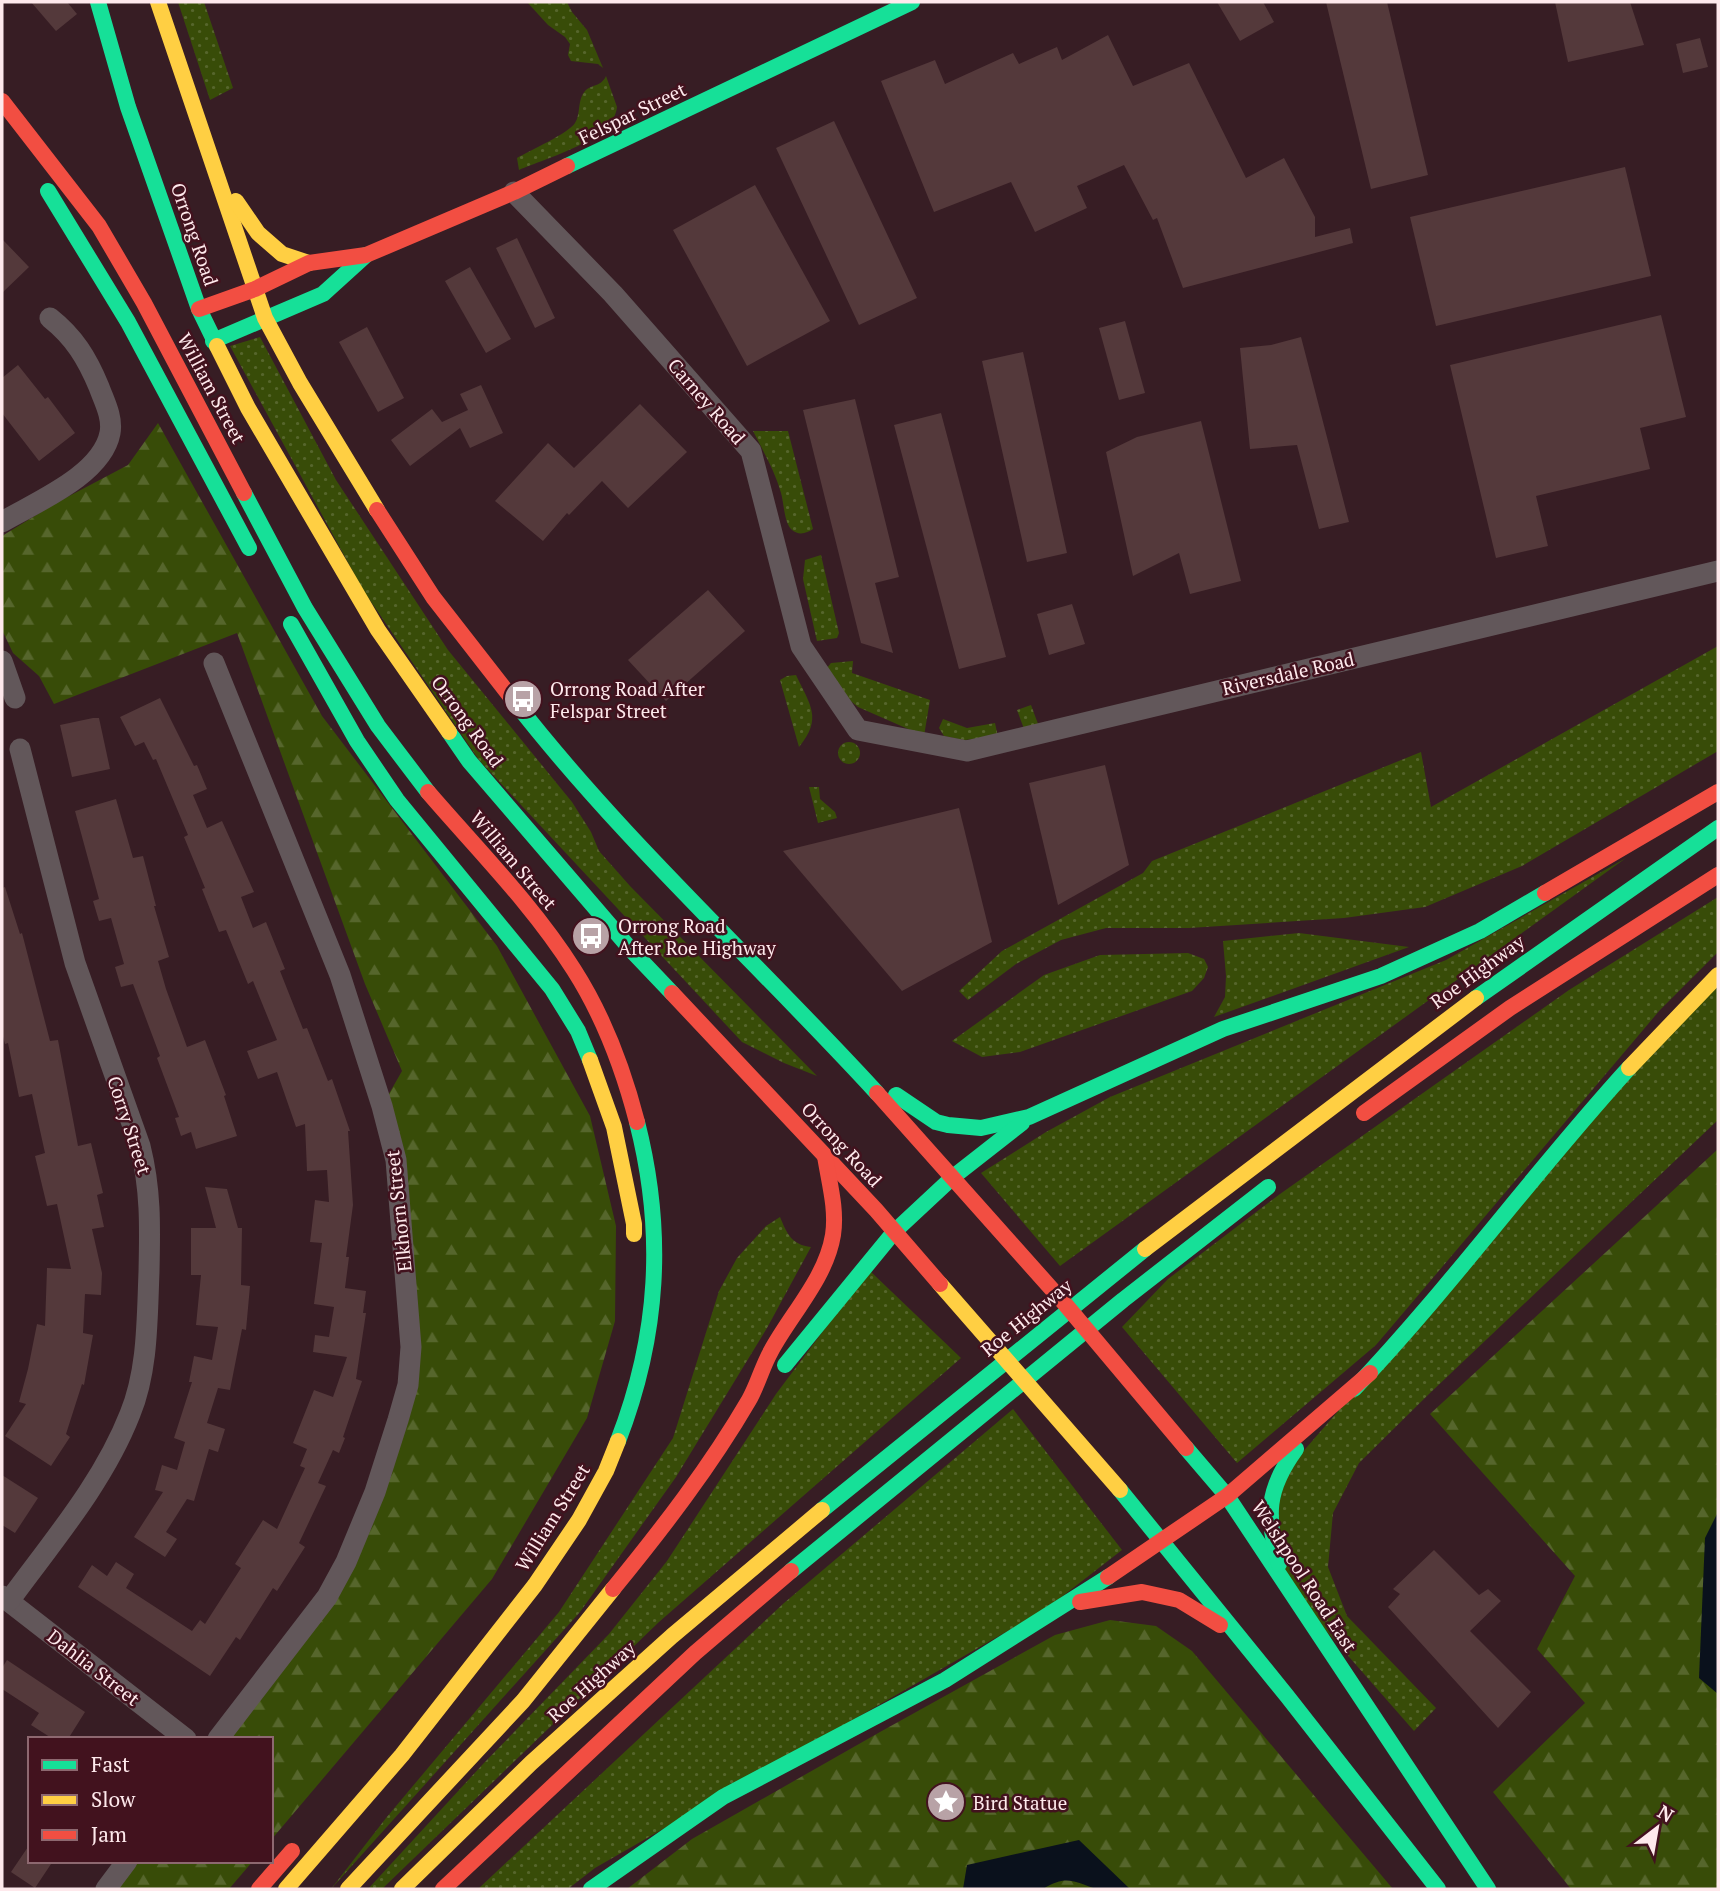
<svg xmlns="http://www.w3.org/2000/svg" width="1720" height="1891" font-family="'PT Serif',serif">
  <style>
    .grass { fill: url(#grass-dots) }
    .forest { fill: url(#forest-firs) }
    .water { fill: #0a111c }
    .building { fill: #54393b }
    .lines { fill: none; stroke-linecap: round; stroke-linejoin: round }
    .street { stroke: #62575a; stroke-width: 21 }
    .fast { stroke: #16e098; stroke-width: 16 }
    .slow { stroke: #ffcf43; stroke-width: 16 }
    .jam { stroke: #f24e42; stroke-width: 16 }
    .labels { text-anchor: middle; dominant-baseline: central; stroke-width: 5; stroke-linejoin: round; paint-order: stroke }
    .street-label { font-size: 19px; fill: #fee9ec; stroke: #42121e }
    .poi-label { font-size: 19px; fill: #fee9ec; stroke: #42121e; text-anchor: start }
  </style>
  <defs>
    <pattern id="grass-dots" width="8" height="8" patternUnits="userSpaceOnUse" patternTransform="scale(1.75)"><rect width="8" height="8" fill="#384c08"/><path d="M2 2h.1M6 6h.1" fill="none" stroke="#56662c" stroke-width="1.8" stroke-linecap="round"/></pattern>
    <pattern id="forest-firs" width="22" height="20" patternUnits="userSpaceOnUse" patternTransform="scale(1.75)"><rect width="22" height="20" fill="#384c08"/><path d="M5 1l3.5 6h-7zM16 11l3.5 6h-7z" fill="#56662c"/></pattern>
  </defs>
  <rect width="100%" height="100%" fill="#371d24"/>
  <g class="grass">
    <path d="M178,2h26l29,86 -23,12z"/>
    <path d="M527,2h40l5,10 15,18 16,38 -5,-4 -27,-3 -3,-6 2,-11 -5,-7 -17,-12z"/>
    <path d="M606,76l11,31c-3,33 -71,51 -98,63l-2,-12c12,-7 52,-25 58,-35 6,-9 2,-23 10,-32 7,-7 16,-4 21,-15z"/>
    <path d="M260,337l76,143 112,170 124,152 19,30 8,19 31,35 187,190 -33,-13 -42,-21 -263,-282 -116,-170 -133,-244z"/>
    <path d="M753,431h35l25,98c-6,4 -14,7 -21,1 -8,-7 -8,-27 -11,-37 -6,-22 -18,-42 -28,-62z"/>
    <path d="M821,555l18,78 -2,5 -20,3 -14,-62 2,-19z"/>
    <path d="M1718,646v105l-196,115 -97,41 -81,11 -155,10h-83l-45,12 -45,24 -48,36 -9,-9 43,-40 141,-78 9,-12 269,-109 10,55z"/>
    <path d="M853,661l-1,12 78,27 -6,36 -66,-29 -16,-13 -16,-25 5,-6z"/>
    <path d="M796,675c14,30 27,43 3,72l-19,-67 7,-4z"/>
    <path d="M1031,705l10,27 -14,5 -10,-27z"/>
    <path d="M943,719l24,9 28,-5 3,14 -34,3 -20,-4 -5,-8z"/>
    <circle cx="849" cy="753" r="11"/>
    <path d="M809,787h10l1,12 15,13 2,6 -19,5z"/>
    <path d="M1626,858l-566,408 -79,-93 65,-41 64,-35 336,-137z"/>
    <path d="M1718,897v55l-58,58 -284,335 -139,118 -115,-136 46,-48 112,-85 289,-204z"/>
    <path d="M1299,933l110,14 -195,70 11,-20 1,-21 -3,-35z"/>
    <path d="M1188,953l16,6 4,8 -4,11 -12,13 -172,61 -38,5 -30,-16 92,-66 56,-20z"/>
    <path d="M1718,975v145l-289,274 -70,69 -26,50 -5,54 19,49 89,92 -22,23 -128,-146 -13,-99z"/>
    <path d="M780,1217c7,17 12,28 31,30l-44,81 -91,149 -96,135 -249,277 55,-71 173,-206 114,-174 46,-147 18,-33 29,-32z"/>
    <path d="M869,1270l92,88 -302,264 -277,267h-14l115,-125 126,-130 58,-73 109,-167z"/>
    <path d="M1013,1409l109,141 -76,59 -451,259 -27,21h-90l306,-286z"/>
  </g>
  <g class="forest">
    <path d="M158,423l164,293 175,230 93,170 26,110 -1,95 -28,97 -95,161 -221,261v-101h-53l109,-142 81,-212 -26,-279 20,-35 -37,-87 -128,-351 -183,71 -15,-28 -26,-23 -11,-23v-94l54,-33 72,-38z"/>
    <path d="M1718,1149v740h-147l-78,-97 92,-89 -48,-54 38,-73 -145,-162z"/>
    <path d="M1110,1620l46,6 36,25 201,238h-766l65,-50 188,-107 175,-97z"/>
    <path d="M133,1861h120l-24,28h-115z"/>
  </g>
  <g class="water">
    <path d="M1718,1512v182l-19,-16 6,-140z"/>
    <path d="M1079,1840l51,49c-10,0 -26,2 -34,0 -23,-8 -30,-14 -53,0h-80l4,-24z"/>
  </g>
  <g class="building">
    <path d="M31,2h36l10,12 -21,17z"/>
    <path d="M1217,2h46l11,20 -34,19z"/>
    <path d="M1326,2h61l41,173 -57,14z"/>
    <path d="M1555,2h75l14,43 -76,17z"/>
    <path d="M1108,35l25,51 56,-23 57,115 38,-20 31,59v20l35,-9 3,15 -170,45 -26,-70 -4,2 -29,-55 -47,21 10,22 -52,24 -24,-50 -77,30 -53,-131 54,-21 10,24 68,-31 6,11 38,-17 5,13z"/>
    <path d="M1700,38l8,29 -25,6 -7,-29z"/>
    <path d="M834,121l83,177 -58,27 -83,-177z"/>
    <path d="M1625,167l26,109 -215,50 -26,-109z"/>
    <path d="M755,185l75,136 -83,45 -74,-136z"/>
    <path d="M517,238l38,80 -20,10 -39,-80z"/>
    <path d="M2,239l27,28 -27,26z"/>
    <path d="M470,267l41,72 -25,14 -41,-72z"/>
    <path d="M1661,315l25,102 -46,11 10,41 -114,27 12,50 -52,12 -46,-193z"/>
    <path d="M1125,321l20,72 -26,7 -20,-72z"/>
    <path d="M367,327l37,71 -26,14 -39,-70z"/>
    <path d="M1301,337l48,185 -30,7 -22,-84 -47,4 -10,-101 31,-3z"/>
    <path d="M1023,352l44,201 -40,9 -45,-201z"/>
    <path d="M18,365l27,34 3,-2 27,36 -36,28 -37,-48v-35z"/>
    <path d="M481,385l22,48 -33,15 -10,-20 -50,38 -19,-26 41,-31 10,13 26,-12 -8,-16z"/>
    <path d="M855,399l44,178 -24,6 18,70 -32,-10 -58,-233z"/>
    <path d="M640,404l47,48 -59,56 -26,-27 -33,34 -2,-2 -24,28 -48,-40 53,-58 26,25z"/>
    <path d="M941,413l65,244 -47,12 -65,-244z"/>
    <path d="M1201,421l40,160 -51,13 -11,-41 -46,23 -27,-124 31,-15z"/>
    <path d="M708,590l37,41 -79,70 -38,-41z"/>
    <path d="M1072,604l13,40 -36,11 -12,-41z"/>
    <path d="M160,698l34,68 3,-1 10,24 -14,6 14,33 15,-7 32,71 -13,5 12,31 13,-6 19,47 -5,2 23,58 4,-1 21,53 4,-2 18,52h-2l5,74 -7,52h3l-4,31 21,3 -3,22h3l-10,66 6,2 -19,56 2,1 -6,15 -6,-3 -15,33 8,3 -27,57 6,4 -28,44 -4,-3 -33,52 -4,-3 -26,39 -132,-89 14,-22 15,11 9,-14 18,12 -8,14 66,43 8,-11 5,4 36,-56 -6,-4 28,-44 14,9 28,-61 -5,-2 7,-17 -14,-6 21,-53 19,7 14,-40 -34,-5 2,-17 14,2 5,-30 -20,-3 8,-61 -12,-1 5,-42 14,2 -2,-32 -20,1 -2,-47 -9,3 -19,-55 -19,7 -11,-28 30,-11 -24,-59 -5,3 -22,-54 -7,2 -17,-43 3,-1 -21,-51 4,-2 -32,-76 -3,1 -9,-18 -9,4 -15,-29z"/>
    <path d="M93,718h6l11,51 -38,8 -12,-52z"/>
    <path d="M1105,765l24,100 -71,40 -29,-122z"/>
    <path d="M116,799l17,59 10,-2 13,50h-2l15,51 -11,4 8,28 21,58 18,-7 21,55 -2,1 13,40 -41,13 -5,-17 -10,4 -6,-18 4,-1 -22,-59 3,-2 -27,-72 -12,3 -6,-20 9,-3 -13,-46 -12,3 -6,-20 6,-2 -24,-88z"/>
    <path d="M959,808l33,134 -90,49 -119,-140z"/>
    <path d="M5,887l15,47 2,-1 28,108 8,-1 20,106 13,-3 12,50 -6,2 7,32 -12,2 10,44 -1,22 -16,-1 -2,39 10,2 -9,50 -2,-1 -16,50 4,3 -19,29 -46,-30 21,-32 -7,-2 9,-33 9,-45 8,2 2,-58 24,1 -14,-65 -10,2 -12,-50 10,-3 -13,-59 -13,3 -11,-54 -3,1 -3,-11v-145z"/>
    <path d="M205,1187l22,2 11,39h4l-1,57 9,1 -4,44 -4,-1 -12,61 -12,-2 -11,35 18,6 -7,23 -9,-3 -15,52 -7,-2 -21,33 11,7 -12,18 -31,-20 29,-45 -8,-2 7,-25 15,5 8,-28 -11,-4 18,-56h-3l5,-26 18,4 6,-33 -22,-2 5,-50h-10v-47h25z"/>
    <path d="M2,1475l36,23 -23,35 -13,-8z"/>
    <path d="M1434,1550l45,45 9,-6 13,12 -31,30 61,61 -33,36 -110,-121 12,-13 -7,-5z"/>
    <path d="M7,1660l78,52 -17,27h-15l-22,-14 8,-12 -37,-24v-21z"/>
    <path d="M30,1844v17h23l-18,27 -24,-16z"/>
  </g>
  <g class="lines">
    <g class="street">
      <path d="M514,192l99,102 138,157 50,195 57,84 109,21 751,-180"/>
      <path d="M2,522c34,-20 100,-47 108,-89 3,-16 -6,-32 -11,-46 -12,-29 -25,-50 -49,-69"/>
      <path d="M2,661l13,37"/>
      <path d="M214,663l126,312 42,131 14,54 15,187 -3,38 -10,35 -23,72 -29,70 -19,35 -109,142"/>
      <path d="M2,1596l184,143"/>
      <path d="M9,1601c43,-59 94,-118 121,-187 18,-44 17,-94 19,-142 1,-45 2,-82 -9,-126l-65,-183 -55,-214"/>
      <path d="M106,1889l21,-28"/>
    </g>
    <g class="fast">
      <path d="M98,2l30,105 71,202 18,37"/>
      <path d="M567,166l345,-164"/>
      <path d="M48,191l80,131 121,226"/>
      <path d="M213,341l110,-47 43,-39"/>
      <path d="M244,493l61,115 73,118 50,66"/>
      <path d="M291,624l66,117 40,59 155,189 26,42 12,29"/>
      <path d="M514,701c109,140 243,261 363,392"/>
      <path d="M449,732l20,29 164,191 39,41"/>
      <path d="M1476,998l242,-170"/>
      <path d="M896,1095l40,27 12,3 33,3 48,-11 194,-88 158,-53 99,-45 65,-38"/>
      <path d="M785,1365l109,-133 59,-55 69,-54"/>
      <path d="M1354,1389c97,-102 180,-217 275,-321"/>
      <path d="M618,1441c41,-106 47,-209 19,-319"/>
      <path d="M1186,1448l41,48 261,393"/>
      <path d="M1120,1490l167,206 151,193"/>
      <path d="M822,1510l323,-261"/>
      <path d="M1279,1564c-13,-48 -13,-74 17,-115"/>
      <path d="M791,1571l332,-271 145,-113"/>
      <path d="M591,1889l132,-92 222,-117 163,-103"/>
    </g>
    <g class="slow">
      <path d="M158,2l107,316 35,65 77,127"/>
      <path d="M236,201l22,32 24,21 27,9"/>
      <path d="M217,346l31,62 130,222 71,102"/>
      <path d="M590,1060l24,67 20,97v10"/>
      <path d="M1629,1068l89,-93"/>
      <path d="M1145,1249l331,-251"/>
      <path d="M940,1284l180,206"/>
      <path d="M286,1889l116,-134 133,-170 44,-65 27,-49 12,-30"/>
      <path d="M348,1889l175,-188 90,-112"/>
      <path d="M402,1889l129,-126 141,-127 150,-126"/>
    </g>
    <g class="jam">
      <path d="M2,101l97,125 45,77 100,190"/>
      <path d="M199,309l56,-20 54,-26 57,-8 148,-63 53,-26"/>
      <path d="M377,510l56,87 81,104"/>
      <path d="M428,792c49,57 105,113 146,178 30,47 49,98 63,152"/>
      <path d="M1545,893l173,-101"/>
      <path d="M672,993l204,217 64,74"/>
      <path d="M877,1093l188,211 121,144"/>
      <path d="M1364,1113l146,-105 208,-133"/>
      <path d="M1108,1577l119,-81 143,-123"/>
      <path d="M613,1589c49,-60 97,-122 136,-189 9,-16 13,-33 22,-49 20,-37 55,-73 62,-116 4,-26 -4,-53 -8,-79"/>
      <path d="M1080,1602l62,-10 37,8 41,25"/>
      <path d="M259,1889l33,-38"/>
      <path d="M443,1889l252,-236 96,-82"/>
    </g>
  </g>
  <defs>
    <symbol id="bus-disc" viewBox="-11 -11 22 22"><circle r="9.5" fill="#b8a2a6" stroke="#42121e"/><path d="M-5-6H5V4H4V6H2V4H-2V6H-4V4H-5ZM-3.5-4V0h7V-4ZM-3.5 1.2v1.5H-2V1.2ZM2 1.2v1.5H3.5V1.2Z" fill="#fff"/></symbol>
    <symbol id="sight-disc" viewBox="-11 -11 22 22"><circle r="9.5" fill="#b8a2a6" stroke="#42121e"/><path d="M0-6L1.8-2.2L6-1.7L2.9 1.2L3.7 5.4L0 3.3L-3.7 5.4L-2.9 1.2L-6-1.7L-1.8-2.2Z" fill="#fff"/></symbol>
  </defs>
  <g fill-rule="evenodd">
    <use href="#bus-disc" x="501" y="677" width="44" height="44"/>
    <use href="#bus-disc" x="569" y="914" width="44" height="44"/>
    <use href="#sight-disc" x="924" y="1780" width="44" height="44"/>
  </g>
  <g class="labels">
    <g class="street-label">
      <text transform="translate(632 113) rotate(-26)">Felspar Street</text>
      <text transform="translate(195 234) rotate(71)">Orrong Road</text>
      <text transform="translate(212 388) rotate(62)">William Street</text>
      <text transform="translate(707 401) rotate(49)">Carney Road</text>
      <text transform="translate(1288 673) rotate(-13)">Riversdale Road</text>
      <text transform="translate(468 721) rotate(54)">Orrong Road</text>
      <text transform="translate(514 860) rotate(50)">William Street</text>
      <text transform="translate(1477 971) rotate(-36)">Roe Highway</text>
      <text transform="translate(130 1125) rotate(72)">Corry Street</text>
      <text transform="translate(842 1144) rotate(47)">Orrong Road</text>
      <text transform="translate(398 1211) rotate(-96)">Elkhorn Street</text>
      <text transform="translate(1026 1317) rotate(-39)">Roe Highway</text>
      <text transform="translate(552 1517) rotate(-58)">William Street</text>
      <text transform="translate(1305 1576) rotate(57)">Welshpool Road East</text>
      <text transform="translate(94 1667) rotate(38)">Dahlia Street</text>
      <text transform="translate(591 1681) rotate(-42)">Roe Highway</text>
    </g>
    <g class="poi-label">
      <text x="550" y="688">Orrong Road After<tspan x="550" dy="22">Felspar Street</tspan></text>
      <text x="618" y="925">Orrong Road<tspan x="618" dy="22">After Roe Highway</tspan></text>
      <text x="973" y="1802">Bird Statue</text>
    </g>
  </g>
  <rect width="1720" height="1891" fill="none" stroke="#fee9ec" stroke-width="7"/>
  <rect x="28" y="1737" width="245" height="126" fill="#42121e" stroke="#8d6870" stroke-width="2"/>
  <rect x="42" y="1760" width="35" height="10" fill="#16e098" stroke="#8d6870" stroke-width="2"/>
  <text x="91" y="1772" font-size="21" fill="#fee9ec">Fast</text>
  <rect x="42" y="1795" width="35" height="10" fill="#ffcf43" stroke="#8d6870" stroke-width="2"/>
  <text x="91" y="1807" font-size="21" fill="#fee9ec">Slow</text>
  <rect x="42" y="1830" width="35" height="10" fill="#f24e42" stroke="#8d6870" stroke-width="2"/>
  <text x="91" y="1842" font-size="21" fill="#fee9ec">Jam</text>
  <g transform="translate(1657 1828) rotate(31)" stroke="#42121e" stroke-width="5" paint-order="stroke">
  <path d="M0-5L12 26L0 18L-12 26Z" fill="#fee9ec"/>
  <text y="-10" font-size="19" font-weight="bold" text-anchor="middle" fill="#fee9ec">N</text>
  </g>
</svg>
